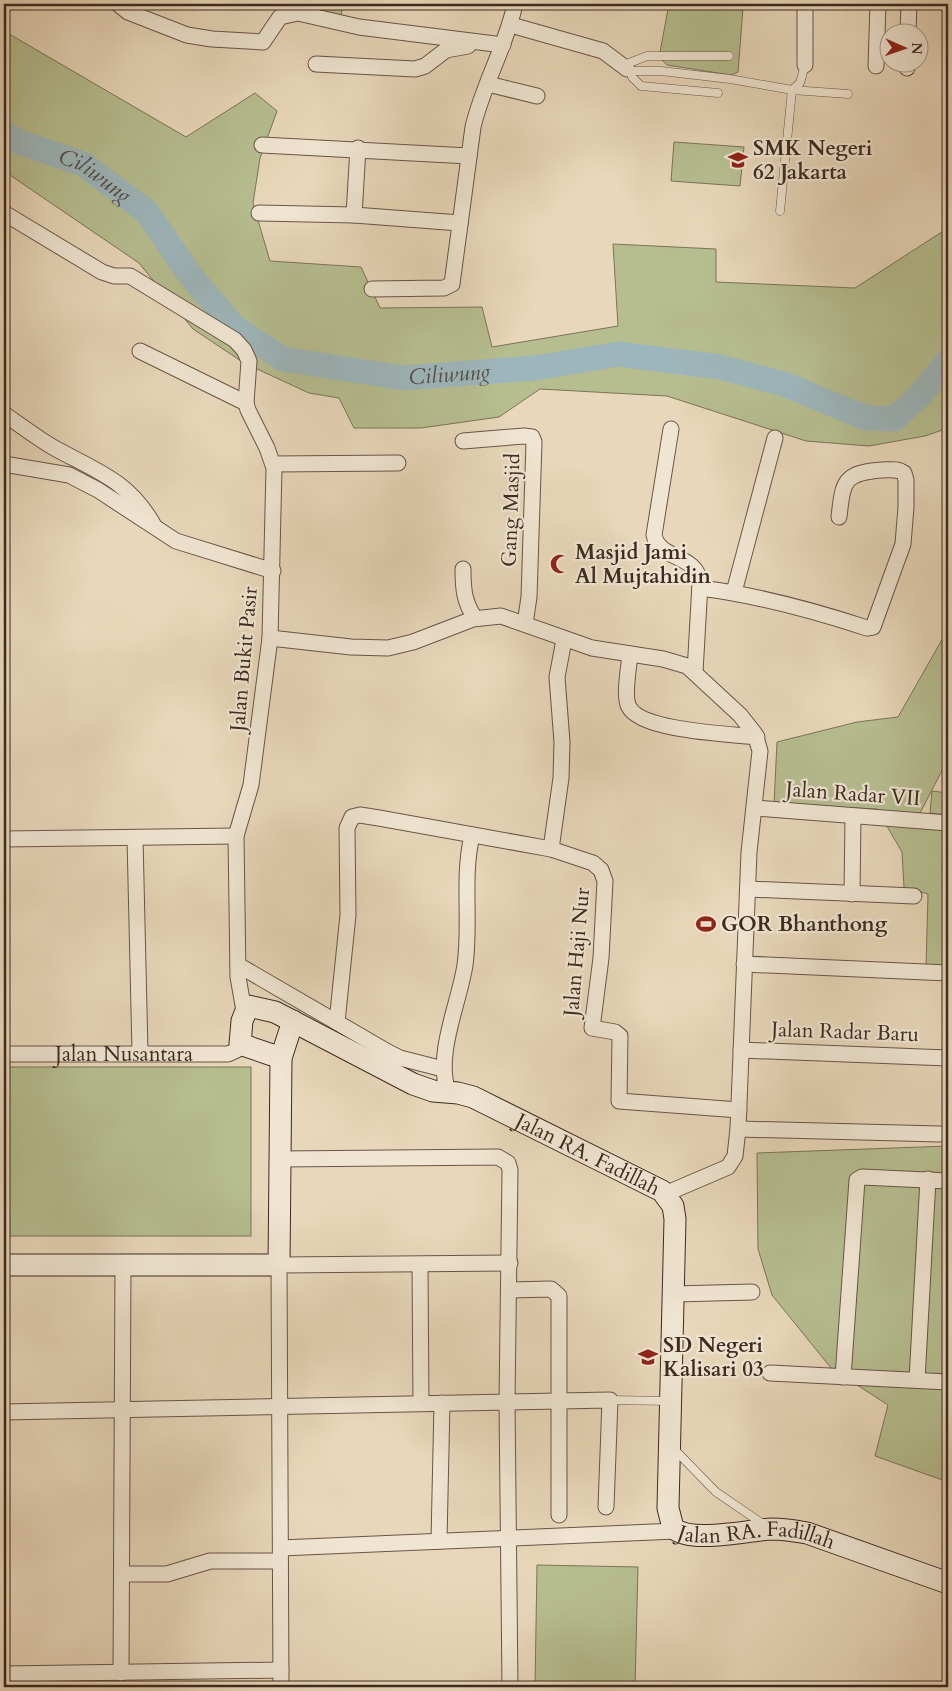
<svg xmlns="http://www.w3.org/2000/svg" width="952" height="1691" font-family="Cardo,serif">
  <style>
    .green { fill: #b6be90; stroke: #7a7458 }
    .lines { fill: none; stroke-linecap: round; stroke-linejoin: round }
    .river { stroke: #9db6bb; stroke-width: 25 }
    .lane-casing { stroke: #685547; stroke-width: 9 }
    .street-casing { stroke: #685547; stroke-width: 17 }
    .secondary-casing { stroke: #3d2a21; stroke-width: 23 }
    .lane { stroke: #f0e5d2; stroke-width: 8 }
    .street { stroke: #f0e5d2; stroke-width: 15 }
    .secondary { stroke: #f0e5d2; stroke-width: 21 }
    .labels { text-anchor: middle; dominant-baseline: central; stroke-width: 4.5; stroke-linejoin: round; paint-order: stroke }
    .poi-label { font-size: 21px; font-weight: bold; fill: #3d2a21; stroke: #f0e5d2; text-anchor: start }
    .street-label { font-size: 21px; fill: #3d2a21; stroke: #f0e5d2 }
    .water-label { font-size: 22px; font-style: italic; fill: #554d48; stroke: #f0e5d2 }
  </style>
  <rect width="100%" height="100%" fill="#e8d7ba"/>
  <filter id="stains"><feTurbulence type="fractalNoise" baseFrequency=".004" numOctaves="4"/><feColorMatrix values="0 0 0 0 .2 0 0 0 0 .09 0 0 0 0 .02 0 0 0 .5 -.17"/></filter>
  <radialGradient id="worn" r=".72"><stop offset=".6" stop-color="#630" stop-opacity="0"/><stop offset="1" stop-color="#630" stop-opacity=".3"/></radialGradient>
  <g class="green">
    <path d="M281,4h62l-3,18 -61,-8z"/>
    <path d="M669,4h72l2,4 -5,64 -7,3 -64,-10 -5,-5 -2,-8z"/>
    <path d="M4,31l182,106 69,-44 22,18 -17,47 -7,45 17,58 91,6 19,41 102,-1 10,40 126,-21 -5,-82 103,5v33l139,6 93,-60v200l-23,8 -56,10 -63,-5 -139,-45 -127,-7 -41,28 -78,11h-67l-15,-30 -30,-5 -65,-30 -51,-34 -54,-66 -135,-92z"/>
    <path d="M674,142l70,5 -4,39 -69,-5z"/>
    <path d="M948,629v130l-30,58 30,2v152l-22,-3 2,-74 -24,-7 -2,-35 -25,-43 -103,-5 3,-62 80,-20 41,-5z"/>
    <path d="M932,791l16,2v22l-18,-2z"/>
    <rect x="4" y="1067" width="247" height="169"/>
    <path d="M948,1146v336l-73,-26 13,-51 -57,-37 -59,-73 -14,-46 -1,-96z"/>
    <path d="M537,1565l101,2 -3,120h-100z"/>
  </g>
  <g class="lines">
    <path class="river" id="s1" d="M4,133l15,9 64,22 64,48 43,63 44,52 49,32 120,19 132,-10 83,-14 102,13 64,17 82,34 28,1 27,-25 27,-33"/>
    <defs>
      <g id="lane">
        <path d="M624,65l23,-9h82"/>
        <path d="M627,69l5,2h29l69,8 62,11 8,-7 5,-18"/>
        <path d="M632,71v6l9,9 77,7"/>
        <path d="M780,211l12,-121 56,4"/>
        <path d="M610,1400l59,1"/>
        <path d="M673,1448l43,44 47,32"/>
      </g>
      <g id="street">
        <path d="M118,4l10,8 59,23 25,4 51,3 17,-25 18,-4 61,14 144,18"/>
        <path d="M511,25l92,26 24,18"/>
        <path d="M908,32l1,-28"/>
        <path d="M316,64l99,5 10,-3 21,-16 22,-4"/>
        <path d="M805,65v-61"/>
        <path d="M876,66l2,-62"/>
        <path d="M907,68l1,-6"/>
        <path d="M488,84l49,12"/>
        <path d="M262,145l207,11"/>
        <path d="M4,213l98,59 12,4h16l105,64 9,10 5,11 -3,42 2,7 19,38 7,20 -4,170 -19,147 -15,51 2,141 6,34"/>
        <path d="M259,213l95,2 106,8"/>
        <path d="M354,215l4,-67"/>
        <path d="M372,289l72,-1 8,-4 21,-157c10,-43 33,-80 42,-123"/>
        <path d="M140,351l106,52"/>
        <path d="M4,414c18,12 35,26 54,36 41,22 71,32 95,74"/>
        <path d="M671,429l-17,106c5,26 44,18 46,49l-5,88"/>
        <path d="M463,441l61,-5 8,1 2,5 -5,155 -4,27"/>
        <path d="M4,464l65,11 29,15 78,51 97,30"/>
        <path d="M273,464l125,-1"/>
        <path d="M463,569c0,20 1,33 12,49"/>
        <path d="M700,588c57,7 112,22 167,40l6,-1 30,-83 3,-37v-27l-2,-7c-7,-5 -15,-3 -23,-3 -38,3 -38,12 -42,47"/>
        <path d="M734,592l41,-154"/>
        <path d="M270,638l81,9 37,1 25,-6 60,-23 28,-3 91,32 71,11 24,7 53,49 15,19 5,17 -11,101 -11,277 -3,27 -7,11 -63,27"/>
        <path d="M630,654c-1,13 -7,43 -1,53 12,24 101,27 128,30"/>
        <path d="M755,808l193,15"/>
        <path d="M135,838l5,214"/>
        <path d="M4,839l232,-3"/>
        <path d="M551,849l10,-71 1,-36 -5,-65 7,-37"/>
        <path d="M748,889l166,7"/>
        <path d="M852,894l1,-78"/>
        <path d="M744,964l204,9"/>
        <path d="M238,965l150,87 12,6 43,11"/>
        <path d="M337,1022l11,-107 -1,-87 5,-11 8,-2 19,3 172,31 42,14 8,7 4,11 -4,77 -9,70 23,4 5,4 -1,65 120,9"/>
        <path d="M741,1050l207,8"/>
        <path id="s2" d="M4,1054h224l9,-4 3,-6"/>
        <path d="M448,1092c-13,-38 11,-88 17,-127 6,-42 -3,-89 7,-129"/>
        <path d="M738,1129l202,5"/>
        <path d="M280,1159l218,-2 10,6 2,7 -3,232 3,285"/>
        <path d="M420,1265l1,138"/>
        <path d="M510,1290l41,-1 8,7v219"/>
        <path d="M674,1294l78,-2"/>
        <path d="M770,1373l178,9"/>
        <path d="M843,1377l14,-197 5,-3 86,4"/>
        <path d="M917,1380l11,-201"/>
        <path d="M4,1412l606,-12 -4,107"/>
        <path d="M439,1541l3,-138"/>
        <path d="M281,1548l395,-17"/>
        <path d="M123,1574h44l43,-13h70"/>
        <path d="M121,1673l2,-408"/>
        <path d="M4,1674l277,-4"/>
        <path d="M281,1687l-2,-422 231,-2"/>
      </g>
      <g id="secondary">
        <path id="s3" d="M281,1058l-41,-14 2,-23 6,-15 27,6 138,72 20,7 25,2 15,4 189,94 11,15 2,13 -7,289 5,20c19,16 75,2 99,1 12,0 24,2 35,4l141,50"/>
        <path d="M4,1265h275l2,-207 12,-37"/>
      </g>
    </defs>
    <use href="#lane" class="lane-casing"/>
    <use href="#street" class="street-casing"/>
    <use href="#secondary" class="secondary-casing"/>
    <use href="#lane" class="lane"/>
    <use href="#street" class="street"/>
    <use href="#secondary" class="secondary"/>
  </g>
  <defs>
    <symbol id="school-bare" viewBox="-9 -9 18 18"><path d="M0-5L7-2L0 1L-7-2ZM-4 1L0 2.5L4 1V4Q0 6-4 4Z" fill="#8f2418" stroke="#f0e5d2" stroke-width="2.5" paint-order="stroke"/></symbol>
    <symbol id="mosque-bare" viewBox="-9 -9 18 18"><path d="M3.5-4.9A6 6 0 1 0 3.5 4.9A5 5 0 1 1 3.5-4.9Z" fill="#8f2418" stroke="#f0e5d2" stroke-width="2.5" paint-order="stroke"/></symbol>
    <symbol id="stadium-bare" viewBox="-9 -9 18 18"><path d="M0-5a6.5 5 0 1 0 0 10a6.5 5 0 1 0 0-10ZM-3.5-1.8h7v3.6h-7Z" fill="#8f2418" stroke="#f0e5d2" stroke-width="2.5" paint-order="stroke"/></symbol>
  </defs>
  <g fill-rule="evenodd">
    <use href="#school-bare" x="724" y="146" width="28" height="28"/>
    <use href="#mosque-bare" x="546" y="550" width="28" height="28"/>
    <use href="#stadium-bare" x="692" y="910" width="28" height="28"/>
    <use href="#school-bare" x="634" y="1343" width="28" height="28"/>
  </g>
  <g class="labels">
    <g class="poi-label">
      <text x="753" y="148">SMK Negeri<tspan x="753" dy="24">62 Jakarta</tspan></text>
      <text x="575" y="552">Masjid Jami<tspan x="575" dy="24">Al Mujtahidin</tspan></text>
      <text x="721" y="924">GOR Bhanthong</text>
      <text x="663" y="1345">SD Negeri<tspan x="663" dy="24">Kalisari 03</tspan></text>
    </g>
    <g class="street-label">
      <text transform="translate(511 510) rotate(-88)">Gang Masjid</text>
      <text transform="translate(244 659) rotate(-85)">Jalan Bukit Pasir</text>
      <text transform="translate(853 794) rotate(4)">Jalan Radar VII</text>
      <text transform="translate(577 952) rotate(-85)">Jalan Haji Nur</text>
      <text transform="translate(845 1032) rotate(2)">Jalan Radar Baru</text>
      <text stroke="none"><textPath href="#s2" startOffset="120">Jalan Nusantara</textPath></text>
      <text stroke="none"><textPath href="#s3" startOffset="456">Jalan RA. Fadillah</textPath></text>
      <text stroke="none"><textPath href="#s3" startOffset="966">Jalan RA. Fadillah</textPath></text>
    </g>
    <g class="water-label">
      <text stroke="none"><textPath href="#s1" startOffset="101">Ciliwung</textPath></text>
      <text stroke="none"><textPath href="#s1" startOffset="536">Ciliwung</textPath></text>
    </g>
  </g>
  <rect width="952" height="1691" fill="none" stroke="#e8d7ba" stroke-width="20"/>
  <rect x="5" y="5" width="942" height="1681" fill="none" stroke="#3d2a21" stroke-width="2.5"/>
  <rect x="10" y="10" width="932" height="1671" fill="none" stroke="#3d2a21"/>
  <g transform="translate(904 48) rotate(92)"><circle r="24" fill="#f0e5d2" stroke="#a89a8b"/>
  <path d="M0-4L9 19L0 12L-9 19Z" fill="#8f2418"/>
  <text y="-8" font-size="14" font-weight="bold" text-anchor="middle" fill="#3d2a21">N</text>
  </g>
  <rect width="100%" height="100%" filter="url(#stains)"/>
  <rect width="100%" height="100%" fill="url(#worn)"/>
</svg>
